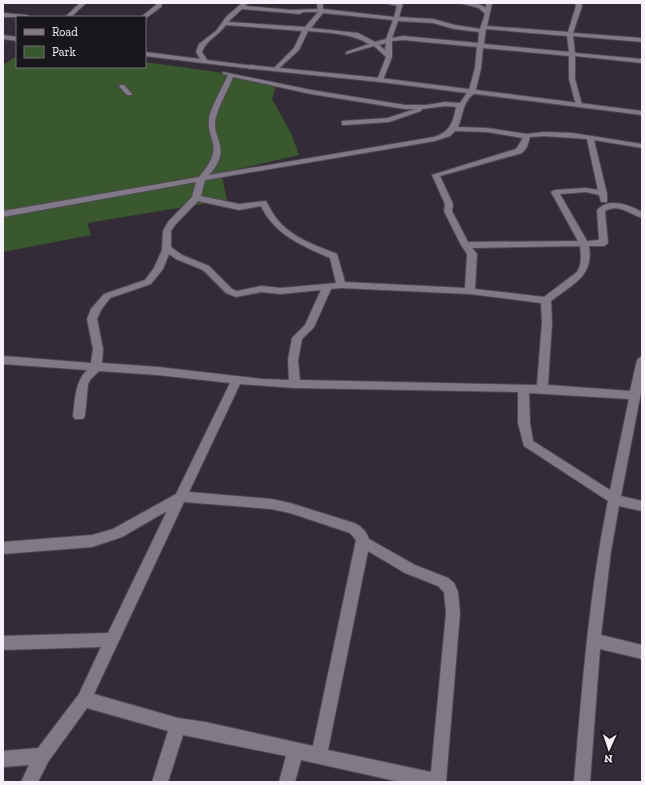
<svg xmlns="http://www.w3.org/2000/svg" width="645" height="785" font-family="'Zilla Slab',serif">
  <style>
    .green { fill: #39582d }
    .lines { fill: none; stroke-linecap: round; stroke-linejoin: round }
    .minor-casing { stroke: #504954; stroke-width: 2 }
    .tertiary-casing { stroke: #504954; stroke-width: 2 }
    .minor { fill: #817987; fill-rule: evenodd }
    .tertiary { fill: #817987; fill-rule: evenodd }
  </style>
  <rect width="100%" height="100%" fill="#332c38"/>
  <path class="green" d="M17,56v11h128v-5l93,13c11,9 24,9 38,11l-4,13 19,34 8,22 -78,18 6,27 -140,23 4,12 -88,17v-187z"/>
  <g class="lines">
    <defs>
      <g id="minor">
        <path d="M80,3h6l-15,14h-6z"/>
        <path d="M156,3h6l-1,4 -15,11 -5,-1 15,-12z"/>
        <path d="M242,3h6l-3,3 46,4 27,-1 -1,-4 3,-2 3,2v4l71,8 3,-11 -12,-3h18l-4,14 34,2 22,6 25,4 5,-15 -6,-6 -19,-5c8,0 19,-1 26,5v-5h6l-5,23 81,6 8,-26 -1,-3h6l1,3 -9,27 69,5v4l-69,-6 2,17 67,6v4l-67,-7v23l7,26 -3,2 -3,-2 -7,-26v-23l-86,-8 -2,20 -6,25c-13,9 -11,20 -17,34l29,1 40,6 17,-2 28,1 70,11v4l-48,-8 13,54v8h-6l-2,-7 -13,-3 -26,2 27,47 12,-1 -2,-30c12,-13 32,-5 45,2v6c-12,-4 -24,-15 -37,-7l3,32 -4,3h-15c5,31 -17,38 -38,55l1,21 -4,63 82,6 7,-31 5,-4v31l-21,109 21,5v10l-23,-5 -8,45 -10,84 41,10v14l-42,-10 -10,133h-16c8,-94 15,-188 34,-281l-84,-55 -6,-23v-31l-223,-4 -55,-4 -51,108 82,7 19,4 64,20c7,3 13,9 15,16l46,26 33,13 6,5 4,9 2,21 -14,169h-46l-99,-22 -6,22h-16l7,-26 -103,-21 -15,47h-16l16,-51 -81,-23 -39,54 -10,20h-17l8,-17 -26,2v-16l35,-3 41,-54 22,-47 -98,3v-14l105,-3 59,-122 -45,26 -30,10 -89,7v-12l89,-7 21,-6 63,-35 54,-111 -72,-8 -59,-4 -9,9 -2,4 -3,32 -2,3h-8l-2,-3c2,-16 2,-34 14,-46l-84,-6v-8l88,7 2,-14 -6,-30 4,-10 13,-15 41,-14 9,-12 8,-18 1,-19 5,-9 24,-25 4,-15 -193,35v-6l196,-34c9,-11 18,-22 13,-37 -2,-6 -4,-14 -3,-21 1,-10 14,-33 19,-44l-5,-1v-2l88,18 94,15h22l18,-3 15,1 9,-13 6,-22 2,-21 -74,-7 -11,1v16l-9,23 -3,2 -3,-2 9,-23 -12,-11 -28,8v-2l23,-8c-19,-11 -40,-11 -61,-13l-9,19 -23,21 -3,-2 21,-21 8,-17 -76,-6c-7,10 -21,16 -24,27l5,8 48,6 1,1 -3,2 -108,-13v-4l55,7 -4,-7 3,-8 17,-13 10,-14zM242,9l58,5 3,-2h15l-13,15 -77,-5zM323,13l70,7 -7,19 -11,3 -17,-9 -47,-5zM398,21l35,2 21,6 25,3 -1,11 -75,-7 -11,2zM486,29l81,7 2,16 -85,-8zM386,43l-1,7 -6,-5zM233,77l78,17 94,15h10l-27,9 -46,3v4h3l44,-3 32,-11 1,-2 23,-3 11,1c-3,16 -6,25 -22,30l-225,38c25,-28 1,-36 7,-58 4,-14 12,-27 17,-40zM455,131l32,1 36,6 -7,11 -84,26 13,29 -1,7 17,34 6,9 -2,34 -120,-6 -8,-28c-23,-9 -49,-18 -63,-39 -3,-4 -5,-9 -8,-14l-27,3 -38,-8 4,-16 230,-39 15,-5zM544,136l43,3 11,51 -12,-2 -31,2 -4,2 27,49 -110,1 -16,-31 1,-7 -13,-28 82,-23 5,-6 3,-10zM198,201l41,9 22,-4c13,28 41,40 69,52l6,25 -55,5 -20,-2 -24,5 -5,-2 -23,-23 -27,-11 -11,-8v-16l4,-6zM580,246c1,9 2,18 -3,26l-33,25 -69,-8 2,-35 -5,-6zM169,254l7,5 27,11 23,23 10,4 25,-5 20,2 40,-4 -16,35 -13,13 -4,22 1,20 -27,-1 -104,-12 -56,-4 1,-14 -6,-30 4,-9 9,-12 41,-14 12,-15zM341,288l129,6 71,9 1,19 -5,63 -237,-5 -2,-20 4,-21 12,-12 17,-38zM529,393l100,6 -19,91 -77,-49 -3,-18zM184,502l87,7 19,4 60,20 6,7 -43,206 -108,-24 -27,-4 -84,-24zM368,551l37,22 33,13 6,6 2,21 -15,159 -103,-22z"/>
        <path d="M3,13l24,2 3,2h-27z"/>
        <path d="M3,35l14,2v4l-14,-2z"/>
        <path d="M120,85h4l8,9 -1,1h-4l-8,-9z"/>
      </g>
      <path id="tertiary" d="M250,65l130,13 262,33v4l-262,-33 -127,-13h-3z"/>
    </defs>
    <use href="#minor" class="minor-casing"/>
    <use href="#tertiary" class="tertiary-casing"/>
    <use href="#minor" class="minor"/>
    <use href="#tertiary" class="tertiary"/>
  </g>
  <rect width="645" height="785" fill="none" stroke="#f7f2fa" stroke-width="8"/>
  <rect x="16" y="16" width="130" height="52" fill="#19161b" stroke="#726e74"/>
  <rect x="24" y="29" width="20" height="6" fill="#817987" stroke="#726e74"/>
  <text x="52" y="36" font-size="12" fill="#f7f2fa">Road</text>
  <rect x="24" y="46" width="20" height="12" fill="#39582d" stroke="#726e74"/>
  <text x="52" y="56" font-size="12" fill="#f7f2fa">Park</text>
  <g transform="translate(609 749) rotate(183)" stroke="#19161b" stroke-width="3" paint-order="stroke">
  <path d="M0-3L7 15L0 10L-7 15Z" fill="#f7f2fa"/>
  <text y="-6" font-size="11" font-weight="bold" text-anchor="middle" fill="#f7f2fa">N</text>
  </g>
</svg>
